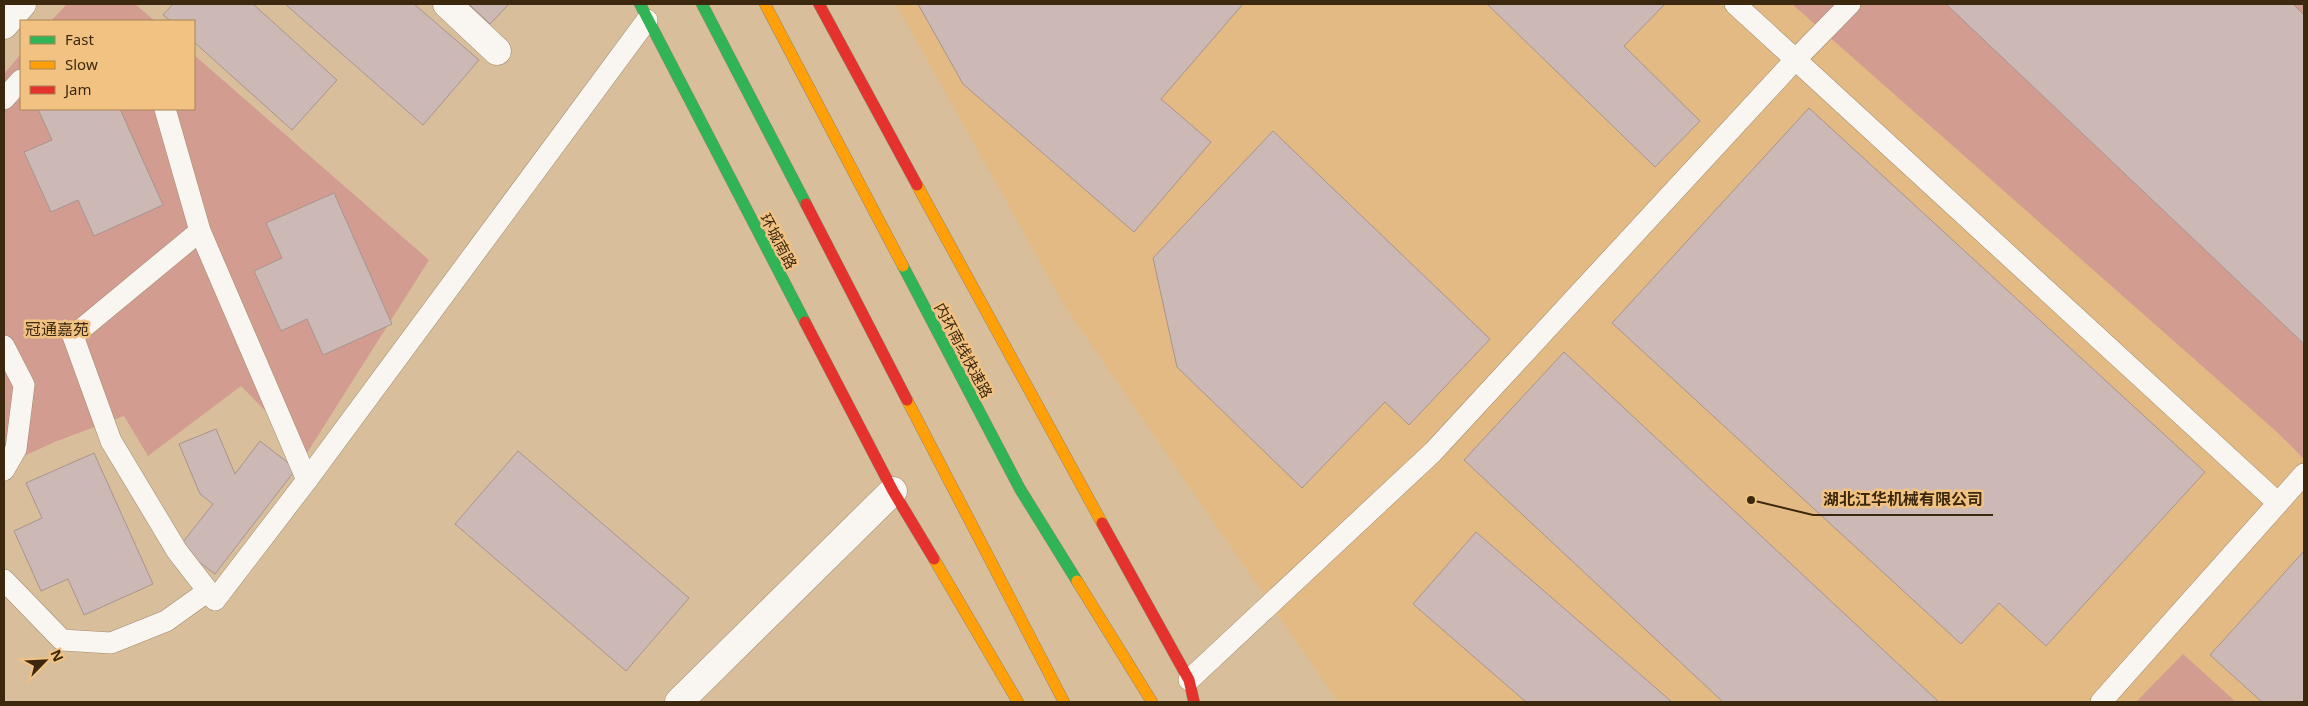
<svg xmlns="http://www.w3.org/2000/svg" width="2308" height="706" font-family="'Noto Sans','Noto Sans SC',sans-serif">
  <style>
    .built { fill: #e3ba83 }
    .forest { fill: #d39c91 }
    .building { fill: #ccb8b4; stroke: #a8948f }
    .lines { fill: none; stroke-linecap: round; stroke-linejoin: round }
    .lane-casing { stroke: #a08b6f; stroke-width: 22 }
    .street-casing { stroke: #a08b6f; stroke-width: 29 }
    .fast-casing { stroke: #8f886b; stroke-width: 12 }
    .slow-casing { stroke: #8f886b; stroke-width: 12 }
    .jam-casing { stroke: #8f886b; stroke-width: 12 }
    .lane { stroke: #f9f5f0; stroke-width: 21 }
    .street { stroke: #f9f5f0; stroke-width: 28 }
    .fast { stroke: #30b455; stroke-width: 11 }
    .slow { stroke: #ff9f0a; stroke-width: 11 }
    .jam { stroke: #e5322d; stroke-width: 11 }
    .labels { text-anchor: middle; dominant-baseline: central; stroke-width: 5; stroke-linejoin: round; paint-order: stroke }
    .street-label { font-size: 15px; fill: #3b280e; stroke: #f2c282 }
    .neighbourhood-label { font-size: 16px; fill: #3b280e; stroke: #f2c282 }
    .leader { fill: none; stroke: #3b280e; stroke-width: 2 }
    .callout-dot { fill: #3b280e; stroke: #f2c282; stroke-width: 2 }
    .callout-label { font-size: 16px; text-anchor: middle; font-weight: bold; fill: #3b280e; stroke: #f2c282; stroke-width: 5; stroke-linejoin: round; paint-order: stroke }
  </style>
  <rect width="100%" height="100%" fill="#d9be9b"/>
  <path class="built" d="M896,4h1408v698h-966l-272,-394z"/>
  <g class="forest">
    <path d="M67,4h68l20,17h-104z"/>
    <path d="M1792,4h512v455l-26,-26z"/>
    <path d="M21,54v55h173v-54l235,205 -122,193 -66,-67 -93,70 -24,-40 -67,25 -53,24v-391z"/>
    <path d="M2183,654l53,48h-100z"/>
  </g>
  <g class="building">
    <path d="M173,4h80l84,76 -45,50 -98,-88v-21h-23l-8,-6z"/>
    <path d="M285,4h129l65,56 -56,65z"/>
    <path d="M469,4h40l-19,20z"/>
    <path d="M918,4h325l-82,95 50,43 -77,90 -171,-148z"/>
    <path d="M1487,4h178l-41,42 76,75 -45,46z"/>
    <path d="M1946,4h347l11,11v329z"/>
    <path d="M1809,108l396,364 -159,174 -47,-43 -38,41 -349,-321z"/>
    <path d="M38,109h82l43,96 -69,31 -16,-36 -27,12 -27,-60 28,-12z"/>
    <path d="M1273,131l217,208 -81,86 -24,-23 -83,86 -125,-121 -24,-109z"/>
    <path d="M334,193l58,131 -69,31 -16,-36 -26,12 -27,-60 28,-13 -16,-35z"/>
    <path d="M1564,352l375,350h-216l-259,-242z"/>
    <path d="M216,429l19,45 25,-33 36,28 -81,105 -36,-27 34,-43 -13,-10 -21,-50z"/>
    <path d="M518,451l171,147 -63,73 -171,-147z"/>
    <path d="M94,453l59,131 -69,31 -16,-36 -27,12 -27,-60 28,-13 -16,-35z"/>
    <path d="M1476,532l196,170h-146l-113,-98z"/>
    <path d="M2304,551v151h-42l-52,-47z"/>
  </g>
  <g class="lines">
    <defs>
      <g id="lane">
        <path d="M1735,4l543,499"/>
        <path d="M4,99l17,-19"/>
        <path d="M165,109l35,122 107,249"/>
        <path d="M200,231l-127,105 38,105 66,110 38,49 92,-120 340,-460"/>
        <path d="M4,346l20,39 -8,64 -12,21"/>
        <path d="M4,580l58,60 49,3 55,-22 42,-30"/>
        <path d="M1189,680l244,-228 362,-392 55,-56"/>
        <path d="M2101,702l203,-228"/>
      </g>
      <g id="street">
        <path d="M447,4l50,47"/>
        <path d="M4,25l18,-21"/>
        <path d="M679,702l214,-211"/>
      </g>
      <g id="fast">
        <path d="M640,4l165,318"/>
        <path d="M702,4l104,200"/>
        <path d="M903,266l117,223 57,92"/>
      </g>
      <g id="slow">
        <path d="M765,4l138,262"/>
        <path d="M917,185l185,338"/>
        <path d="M907,400l157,302"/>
        <path d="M934,559l84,143"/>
        <path d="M1077,581l75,121"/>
      </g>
      <g id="jam">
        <path d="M819,4l98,181"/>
        <path d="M806,204l101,196"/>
        <path d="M805,322l88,169 41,68"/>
        <path d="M1102,523l87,157 5,22"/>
      </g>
    </defs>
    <use href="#lane" class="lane-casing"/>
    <use href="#street" class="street-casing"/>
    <use href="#fast" class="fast-casing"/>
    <use href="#slow" class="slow-casing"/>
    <use href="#jam" class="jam-casing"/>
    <use href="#lane" class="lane"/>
    <use href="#street" class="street"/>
    <use href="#fast" class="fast"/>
    <use href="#slow" class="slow"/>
    <use href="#jam" class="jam"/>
  </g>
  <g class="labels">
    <g class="street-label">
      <text transform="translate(779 241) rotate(62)">环城南路</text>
      <text transform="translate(964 350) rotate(62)">内环南线快速路</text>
    </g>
    <g class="neighbourhood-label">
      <text x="57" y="329">冠通嘉苑</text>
    </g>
  </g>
  <path class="leader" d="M1751 500L1813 515H1993"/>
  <circle class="callout-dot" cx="1751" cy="500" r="5"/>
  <g class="callout-label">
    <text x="1903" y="505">湖北江华机械有限公司</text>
  </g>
  <rect width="2308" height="706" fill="none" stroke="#3b280e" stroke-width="10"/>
  <rect x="20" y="20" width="175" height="90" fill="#f2c282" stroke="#a98454"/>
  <rect x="30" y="36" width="25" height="8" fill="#30b455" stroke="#a98454"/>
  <text x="65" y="45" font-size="15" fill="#3b280e">Fast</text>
  <rect x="30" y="61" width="25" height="8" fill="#ff9f0a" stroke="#a98454"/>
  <text x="65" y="70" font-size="15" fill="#3b280e">Slow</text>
  <rect x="30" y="86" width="25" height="8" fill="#e5322d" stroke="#a98454"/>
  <text x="65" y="95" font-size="15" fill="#3b280e">Jam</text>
  <g transform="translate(45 661) rotate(66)" stroke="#f2c282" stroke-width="4" paint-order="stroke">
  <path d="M0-4L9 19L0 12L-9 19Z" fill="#3b280e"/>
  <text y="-8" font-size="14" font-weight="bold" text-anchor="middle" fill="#3b280e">N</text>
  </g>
</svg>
